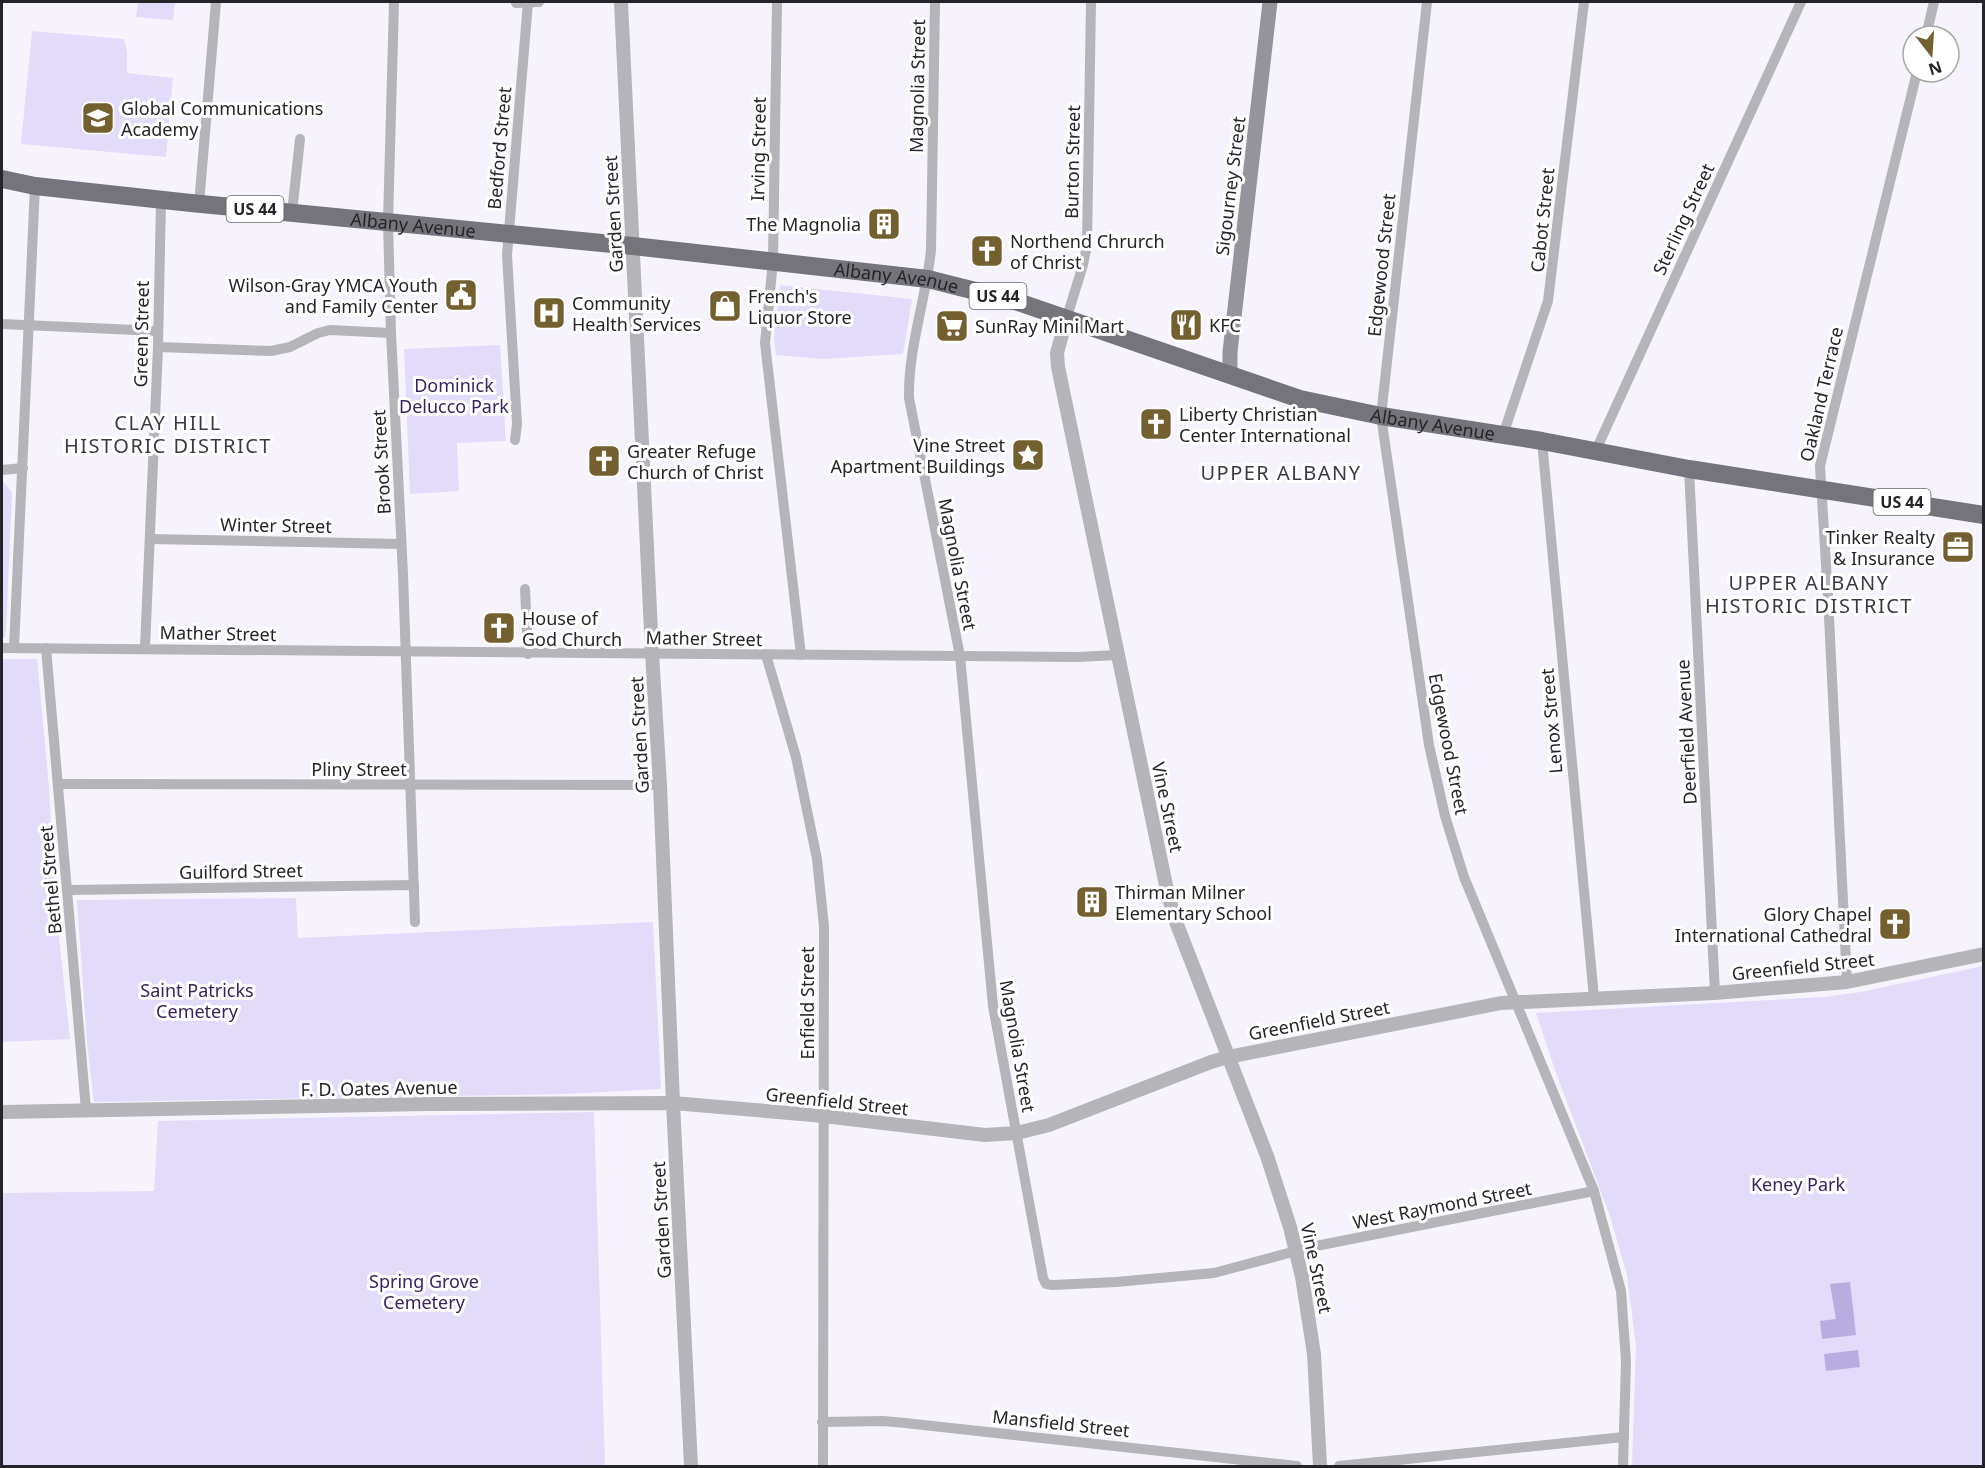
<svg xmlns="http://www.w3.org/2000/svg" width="1985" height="1468" font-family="'Noto Sans',sans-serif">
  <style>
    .green { fill: #e3dbfa }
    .water { fill: #b9acdf }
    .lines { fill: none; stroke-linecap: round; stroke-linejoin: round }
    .minor { stroke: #b5b4b8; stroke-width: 10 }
    .tertiary { stroke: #b5b4b8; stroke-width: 14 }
    .secondary { stroke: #95949a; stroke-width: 15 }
    .trunk { stroke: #76747b; stroke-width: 18 }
    .labels { text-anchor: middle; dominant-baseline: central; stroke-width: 6; stroke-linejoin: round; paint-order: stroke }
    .shield { fill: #fff; stroke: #666668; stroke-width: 1.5 }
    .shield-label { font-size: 16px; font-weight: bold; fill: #252428 }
    .street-label { font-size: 18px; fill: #252428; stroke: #fff }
    .poi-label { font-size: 18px; fill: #252428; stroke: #fff; text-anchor: start }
    .park-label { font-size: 18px; fill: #38225f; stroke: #fff }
    .neighbourhood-label { font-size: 20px; letter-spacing: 1.5px; fill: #3b3a41; stroke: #fff }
  </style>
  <rect width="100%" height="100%" fill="#f6f3fd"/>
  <g class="green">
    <path d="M138,2h37l-2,18 -37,-3z"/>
    <path d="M32,31l92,8 3,13v21l46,5 -7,79 -145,-13z"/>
    <path d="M780,285l132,14 -9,55 -80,5 -47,-4 -2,-17z"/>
    <path d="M500,345l6,96 -49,2 2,48 -49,3 -6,-145z"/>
    <path d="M2,481l10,11 -6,138 -1,7 -3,2z"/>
    <path d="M2,659h35l12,129 6,112 15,139 -68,3z"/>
    <path d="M296,898l2,40 355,-16 8,167 -97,5 -470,8 -7,-60 -10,-142z"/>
    <path d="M1983,966v500h-351l4,-120 -9,-71 -17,-59 -55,-146 -19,-57 288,-16 37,-5z"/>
    <path d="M594,1112l11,354h-603v-273l152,-2 4,-70z"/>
  </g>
  <g class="water">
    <path d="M1850,1282l6,53 -34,4 -2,-18 16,-2 -6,-35z"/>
    <path d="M1858,1350l2,17 -34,4 -2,-17z"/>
  </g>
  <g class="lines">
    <g class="minor">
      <path d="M394,2l-6,220 3,111 12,241 12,348"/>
      <path d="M777,2l-4,259 -8,82 36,312"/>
      <path d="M935,2l-4,248c-5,49 -23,98 -22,148l51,258 33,350 50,272 3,6 7,1 63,-3 98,-9 97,-26 283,-56"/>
      <path d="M1427,2l-46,414 48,329 16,71 19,61 130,314 27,100 5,70 -3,105"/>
      <path d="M516,3l23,-1"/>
      <path d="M1926,36l8,-34"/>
      <path d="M199,204l17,-202"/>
      <path d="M292,213l8,-74"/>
      <path d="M1066,320l17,-55 4,-20 4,-243"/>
      <path d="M2,324l156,7"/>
      <path d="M158,347l113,4 19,-4 28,-14 12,-3 61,3"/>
      <path d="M1503,435l45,-134 36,-299"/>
      <path d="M515,440l2,-16 -10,-169 21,-253"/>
      <path d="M1542,441l52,557"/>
      <path d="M1596,450l205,-448"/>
      <path d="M1689,469l26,524"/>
      <path d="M2,470l21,-2"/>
      <path d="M150,539l251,5"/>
      <path d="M525,589l3,65"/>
      <path d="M2,648l1075,9 41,-2"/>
      <path d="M14,648l21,-462"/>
      <path d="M46,648l40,462"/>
      <path d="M145,648l13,-301 3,-147"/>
      <path d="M766,655l30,102 21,102 7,68 -1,539"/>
      <path d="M58,784l602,1"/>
      <path d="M68,890l346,-5"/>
      <path d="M1847,982l-19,-385 -8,-131 97,-394"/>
      <path d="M822,1422l61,-1 22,2 392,43"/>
      <path d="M1339,1466l285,-29"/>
    </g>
    <g class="tertiary">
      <path d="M621,2l31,651 8,132 13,318 18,363"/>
      <path d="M1066,320l-9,33 1,14 110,528 8,27 91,234 23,71 12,50 12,77 6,112"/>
      <path d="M2,1112l426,-8 245,-1 151,13 161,19 32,-2 32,-8 162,-63 17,-5 273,-54 214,-10 132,-11 137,-28"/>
    </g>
    <path class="secondary" d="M1230,375v-23l40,-350"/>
    <path class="trunk" id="s1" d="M2,179l33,7 156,17 442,43 295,33 87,22 285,98 81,17 161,25 147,28 295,46"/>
  </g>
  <defs>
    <symbol id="school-square" viewBox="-11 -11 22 22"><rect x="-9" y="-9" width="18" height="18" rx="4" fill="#745f2f" stroke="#fff"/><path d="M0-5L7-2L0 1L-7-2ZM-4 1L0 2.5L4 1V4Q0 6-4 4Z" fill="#fff"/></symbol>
    <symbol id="building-square" viewBox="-11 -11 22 22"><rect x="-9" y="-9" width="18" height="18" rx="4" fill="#745f2f" stroke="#fff"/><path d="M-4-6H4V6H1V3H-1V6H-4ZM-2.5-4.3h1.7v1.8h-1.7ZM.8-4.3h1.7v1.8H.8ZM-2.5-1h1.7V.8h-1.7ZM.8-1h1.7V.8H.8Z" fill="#fff"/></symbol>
    <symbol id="church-square" viewBox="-11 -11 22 22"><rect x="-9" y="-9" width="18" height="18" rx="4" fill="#745f2f" stroke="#fff"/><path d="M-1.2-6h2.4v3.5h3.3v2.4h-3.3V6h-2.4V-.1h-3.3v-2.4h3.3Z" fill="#fff"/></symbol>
    <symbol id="civic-square" viewBox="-11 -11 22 22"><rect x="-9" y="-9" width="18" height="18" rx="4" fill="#745f2f" stroke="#fff"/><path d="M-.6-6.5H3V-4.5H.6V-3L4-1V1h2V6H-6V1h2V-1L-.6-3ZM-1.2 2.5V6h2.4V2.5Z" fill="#fff"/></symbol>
    <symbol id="shop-square" viewBox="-11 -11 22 22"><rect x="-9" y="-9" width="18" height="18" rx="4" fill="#745f2f" stroke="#fff"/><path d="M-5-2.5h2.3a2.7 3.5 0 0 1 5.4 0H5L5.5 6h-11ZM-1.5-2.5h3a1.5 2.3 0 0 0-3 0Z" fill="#fff"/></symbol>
    <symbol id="hospital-square" viewBox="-11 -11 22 22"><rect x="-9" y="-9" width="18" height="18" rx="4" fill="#745f2f" stroke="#fff"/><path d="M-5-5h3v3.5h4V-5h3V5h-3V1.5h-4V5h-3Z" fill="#fff"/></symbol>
    <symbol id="restaurant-square" viewBox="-11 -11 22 22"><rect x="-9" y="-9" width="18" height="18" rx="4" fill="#745f2f" stroke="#fff"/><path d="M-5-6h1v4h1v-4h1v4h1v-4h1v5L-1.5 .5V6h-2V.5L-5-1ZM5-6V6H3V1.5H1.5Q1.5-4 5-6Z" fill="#fff"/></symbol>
    <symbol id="supermarket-square" viewBox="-11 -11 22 22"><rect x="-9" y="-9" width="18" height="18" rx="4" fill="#745f2f" stroke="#fff"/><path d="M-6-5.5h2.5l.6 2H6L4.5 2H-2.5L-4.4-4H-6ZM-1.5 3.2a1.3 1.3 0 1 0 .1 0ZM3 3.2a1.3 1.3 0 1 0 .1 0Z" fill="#fff"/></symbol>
    <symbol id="sight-square" viewBox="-11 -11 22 22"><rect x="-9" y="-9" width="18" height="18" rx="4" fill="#745f2f" stroke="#fff"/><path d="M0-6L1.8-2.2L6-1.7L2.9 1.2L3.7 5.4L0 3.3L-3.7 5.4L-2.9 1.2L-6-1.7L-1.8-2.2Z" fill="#fff"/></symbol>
    <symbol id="office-square" viewBox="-11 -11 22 22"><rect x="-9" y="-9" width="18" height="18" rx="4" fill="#745f2f" stroke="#fff"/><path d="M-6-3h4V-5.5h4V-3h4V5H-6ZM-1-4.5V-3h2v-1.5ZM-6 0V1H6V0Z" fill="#fff"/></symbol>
  </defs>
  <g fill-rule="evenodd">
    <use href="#school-square" x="79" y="99" width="38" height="38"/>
    <use href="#building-square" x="865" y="205" width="38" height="38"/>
    <use href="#church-square" x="968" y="232" width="38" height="38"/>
    <use href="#civic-square" x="442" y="276" width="38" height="38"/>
    <use href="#shop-square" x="706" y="287" width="38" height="38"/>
    <use href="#hospital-square" x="530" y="294" width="38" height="38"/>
    <use href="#restaurant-square" x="1167" y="306" width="38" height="38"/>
    <use href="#supermarket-square" x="933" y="307" width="38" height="38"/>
    <use href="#church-square" x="1137" y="405" width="38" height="38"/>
    <use href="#sight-square" x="1009" y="436" width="38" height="38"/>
    <use href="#church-square" x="585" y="442" width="38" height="38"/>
    <use href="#office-square" x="1939" y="528" width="38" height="38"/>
    <use href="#church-square" x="480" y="609" width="38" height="38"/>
    <use href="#building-square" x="1073" y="883" width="38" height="38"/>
    <use href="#church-square" x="1876" y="905" width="38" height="38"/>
  </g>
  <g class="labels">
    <g class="shield">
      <rect x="226.5" y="196" width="57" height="26" rx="4.5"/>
      <rect x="969.5" y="283" width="57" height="26" rx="4.5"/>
      <rect x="1873.5" y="489" width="57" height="26" rx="4.5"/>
    </g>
    <g class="shield-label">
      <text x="255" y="209">US 44</text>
      <text x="998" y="296">US 44</text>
      <text x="1902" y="502">US 44</text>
    </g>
    <g class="street-label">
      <text transform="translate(917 86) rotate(-89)">Magnolia Street</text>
      <text transform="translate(499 148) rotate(-85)">Bedford Street</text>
      <text transform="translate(758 149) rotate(-89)">Irving Street</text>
      <text transform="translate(1072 162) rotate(-89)">Burton Street</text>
      <text transform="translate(1230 186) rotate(-83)">Sigourney Street</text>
      <text transform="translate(613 214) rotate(-93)">Garden Street</text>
      <text transform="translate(1683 219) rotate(-65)">Sterling Street</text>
      <text transform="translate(1542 220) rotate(-84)">Cabot Street</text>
      <text stroke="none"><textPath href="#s1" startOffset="414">Albany Avenue</textPath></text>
      <text transform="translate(1381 265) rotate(-84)">Edgewood Street</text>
      <text stroke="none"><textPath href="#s1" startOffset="900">Albany Avenue</textPath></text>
      <text transform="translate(141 334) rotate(-89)">Green Street</text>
      <text transform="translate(1821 394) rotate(-77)">Oakland Terrace</text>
      <text stroke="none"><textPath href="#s1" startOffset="1458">Albany Avenue</textPath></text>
      <text transform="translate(381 462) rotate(-93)">Brook Street</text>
      <text transform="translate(276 525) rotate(1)">Winter Street</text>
      <text transform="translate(958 564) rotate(79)">Magnolia Street</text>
      <text transform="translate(218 633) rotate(1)">Mather Street</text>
      <text transform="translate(704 638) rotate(1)">Mather Street</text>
      <text transform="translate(1551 721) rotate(-95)">Lenox Street</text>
      <text transform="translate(1686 732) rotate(-93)">Deerfield Avenue</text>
      <text transform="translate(639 735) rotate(-93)">Garden Street</text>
      <text transform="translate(1449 744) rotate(79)">Edgewood Street</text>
      <text x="359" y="769">Pliny Street</text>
      <text transform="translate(1168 807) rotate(78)">Vine Street</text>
      <text transform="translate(241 871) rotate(-1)">Guilford Street</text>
      <text transform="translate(50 880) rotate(-95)">Bethel Street</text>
      <text transform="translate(1803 966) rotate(-6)">Greenfield Street</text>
      <text transform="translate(807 1003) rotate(-90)">Enfield Street</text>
      <text transform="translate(1319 1020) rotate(-11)">Greenfield Street</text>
      <text transform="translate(1018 1046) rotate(80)">Magnolia Street</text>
      <text transform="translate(379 1088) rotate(-1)">F. D. Oates Avenue</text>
      <text transform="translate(837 1101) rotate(6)">Greenfield Street</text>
      <text transform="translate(1442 1205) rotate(-11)">West Raymond Street</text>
      <text transform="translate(661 1220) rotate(-93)">Garden Street</text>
      <text transform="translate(1317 1268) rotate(78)">Vine Street</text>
      <text transform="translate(1061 1423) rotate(6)">Mansfield Street</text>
    </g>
    <g class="poi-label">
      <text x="121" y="108">Global Communications<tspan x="121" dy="21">Academy</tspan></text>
      <text x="861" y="224" text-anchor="end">The Magnolia</text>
      <text x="1010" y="241">Northend Chrurch<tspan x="1010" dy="21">of Christ</tspan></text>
      <text x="438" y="285" text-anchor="end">Wilson-Gray YMCA Youth<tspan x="438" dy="21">and Family Center</tspan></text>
      <text x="748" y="296">French's<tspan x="748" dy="21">Liquor Store</tspan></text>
      <text x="572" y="303">Community<tspan x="572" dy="21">Health Services</tspan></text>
      <text x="1209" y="325">KFC</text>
      <text x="975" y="326">SunRay Mini Mart</text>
      <text x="1179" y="414">Liberty Christian<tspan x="1179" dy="21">Center International</tspan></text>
      <text x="1005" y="445" text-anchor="end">Vine Street<tspan x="1005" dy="21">Apartment Buildings</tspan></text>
      <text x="627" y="451">Greater Refuge<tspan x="627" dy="21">Church of Christ</tspan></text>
      <text x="1935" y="537" text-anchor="end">Tinker Realty<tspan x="1935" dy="21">&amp; Insurance</tspan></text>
      <text x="522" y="618">House of<tspan x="522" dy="21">God Church</tspan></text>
      <text x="1115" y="892">Thirman Milner<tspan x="1115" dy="21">Elementary School</tspan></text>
      <text x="1872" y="914" text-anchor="end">Glory Chapel<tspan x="1872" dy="21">International Cathedral</tspan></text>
    </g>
    <g class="park-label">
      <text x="454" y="385">Dominick<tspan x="454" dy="21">Delucco Park</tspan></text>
      <text x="197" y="990">Saint Patricks<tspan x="197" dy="21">Cemetery</tspan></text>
      <text x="1798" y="1184">Keney Park</text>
      <text x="424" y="1281">Spring Grove<tspan x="424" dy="21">Cemetery</tspan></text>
    </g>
    <g class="neighbourhood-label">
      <text x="168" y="422">CLAY HILL<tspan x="168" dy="23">HISTORIC DISTRICT</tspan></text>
      <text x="1281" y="472">UPPER ALBANY</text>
      <text x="1809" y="582">UPPER ALBANY<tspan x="1809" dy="23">HISTORIC DISTRICT</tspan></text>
    </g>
  </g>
  <rect width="1985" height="1468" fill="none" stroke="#252428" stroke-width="6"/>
  <g transform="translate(1931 54) rotate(163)"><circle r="28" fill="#ffffff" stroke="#a8a7a9" stroke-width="1.5"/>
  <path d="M0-4.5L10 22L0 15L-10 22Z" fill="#745f2f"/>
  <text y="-9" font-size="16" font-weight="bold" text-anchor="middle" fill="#252428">N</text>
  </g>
</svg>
